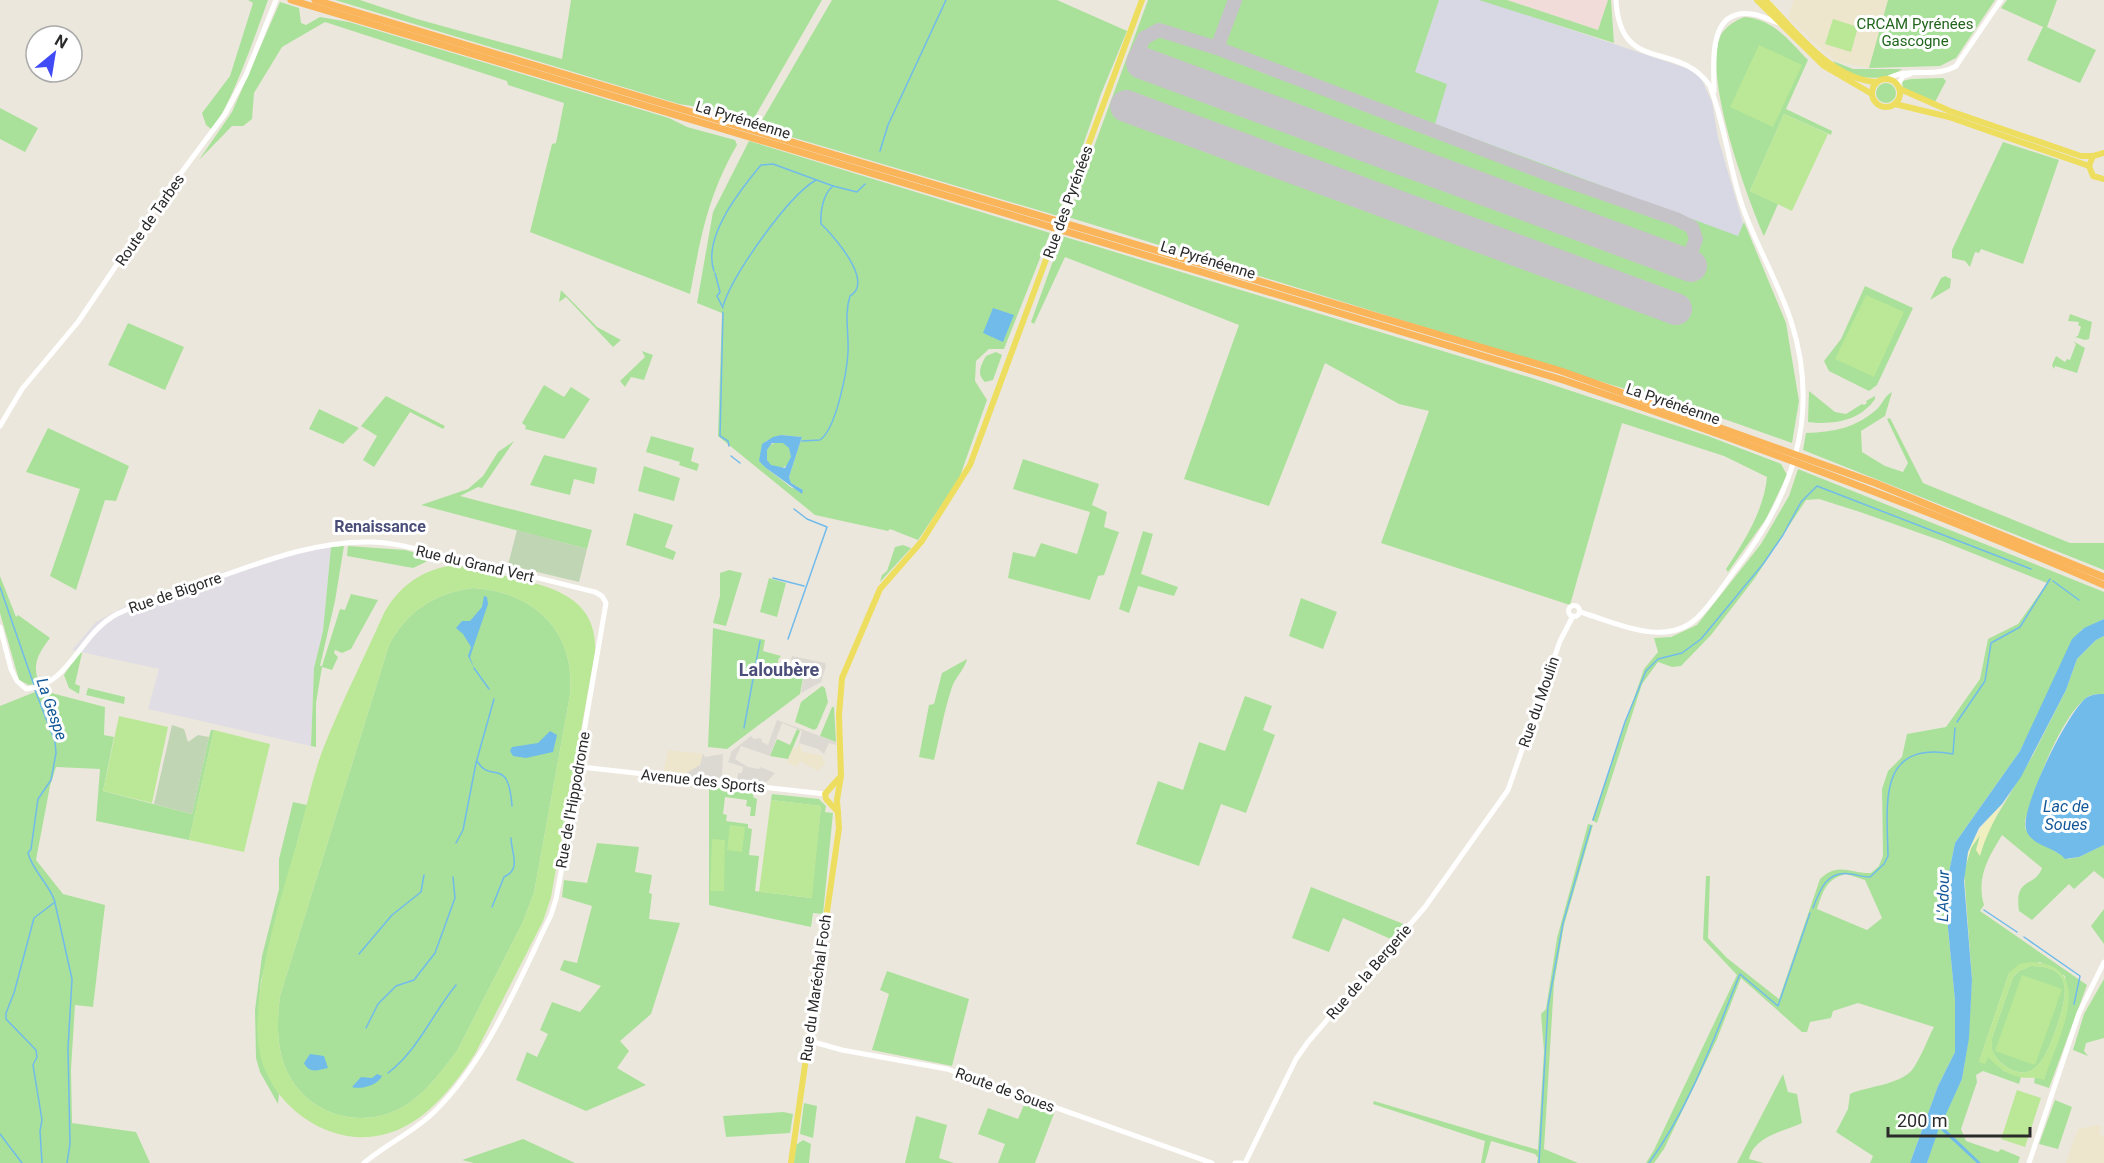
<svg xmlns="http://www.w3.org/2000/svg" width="2104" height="1163" font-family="Roboto,sans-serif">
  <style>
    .industrial { fill: #e0dde4 }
    .education { fill: #ede6cc }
    .medical { fill: #f2dcd9 }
    .airport { fill: #d7d8e4 }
    .green { fill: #a9e19a; fill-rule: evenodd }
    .sand { fill: #f0efc0 }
    .cemetery { fill: #c0d5b4 }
    .pitch { fill: #bae896; fill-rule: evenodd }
    .plaza { fill: #dcd9d3 }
    .water { fill: #71bbeb; fill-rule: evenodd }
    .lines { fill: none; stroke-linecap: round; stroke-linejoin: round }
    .stream { stroke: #71bbeb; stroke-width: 1.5 }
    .taxiway { stroke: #c6c3c8; stroke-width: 14 }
    .runway { stroke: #c6c3c8; stroke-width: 32 }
    .secondary { stroke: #fff; stroke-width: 5 }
    .primary { stroke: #edde60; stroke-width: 6 }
    .highway { stroke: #fab459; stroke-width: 7 }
    .labels { text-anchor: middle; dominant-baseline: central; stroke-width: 6; stroke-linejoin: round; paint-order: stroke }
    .park-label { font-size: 15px; fill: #21651c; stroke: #fff }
    .street-label { font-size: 15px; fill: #2a2a2a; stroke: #fff }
    .neighbourhood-label { font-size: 16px; font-weight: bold; fill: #4b4e79; stroke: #fff }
    .water-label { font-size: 16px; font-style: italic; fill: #115797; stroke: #fff }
    .quarter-label { font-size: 18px; font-weight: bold; fill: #4b4e79; stroke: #fff }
  </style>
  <rect width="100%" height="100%" fill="#ece7dc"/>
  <path class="industrial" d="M331,547l-8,84 -9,37 -3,78 -163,-37 11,-40 -87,-19 24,-28 37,-20 149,-49z"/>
  <g class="education">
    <path d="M1794,0h94l-19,68 -31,-6 -16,-12 -34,-33z"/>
    <path d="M799,743l3,9 22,4 -2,4 4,2 -8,9 -18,-10 -3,6 -10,-5 6,-15 4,2z"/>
    <path d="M668,750l35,4v8l-7,7 -15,7 -18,-1z"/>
    <path d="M2098,1125l4,2 -3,7 5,2v27h-38l12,-34z"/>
  </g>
  <path class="medical" d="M1507,0h101l-10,30z"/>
  <path class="airport" d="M1148,0h334l210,70 8,6 12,26 6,36 25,85 31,83z"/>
  <g class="green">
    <path d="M248,0h20c-9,25 -40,115 -57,129l-5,-4 -4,-12 28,-37 23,-73z"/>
    <path d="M335,0h25l57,19 145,40 9,-59h251l-72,125 -51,-18 -20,-3z"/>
    <path d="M832,0h225l70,31 -26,63 -43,122 -300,-89z"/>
    <path d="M1148,0h291l-24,72 32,12 -12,40 303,112 6,-14 42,101 13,78 -7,42 -99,-35 -3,1 -622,-192z"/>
    <path d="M1479,0h28l91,30 10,-30h3l3,43z"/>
    <path d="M1888,0h107l-39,58 -16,8 -71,2z"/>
    <path d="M2007,0h50l-10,27 49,23 -16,33 -53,-23 16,-33 -42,-19z"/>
    <path d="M280,2l19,6 2,15 5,2 14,-8 29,5 320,96 18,9 48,13 2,5c-30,52 -36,92 -47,149l-160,-62 22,-88 4,-1 8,-40 -56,-18 -1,-4 -182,-59 -43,25 -28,46 -2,26 -9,7h-11l-33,34 33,-48z"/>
    <path d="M1744,17c29,2 45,23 64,43l-22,49 46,22 -1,4 -47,-21 -34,77 28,13 -14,32c-17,-39 -64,-166 -42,-203 6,-8 13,-12 22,-16z"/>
    <path d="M1833,61l20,8h49c-19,15 -57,10 -69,-8z"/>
    <path d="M1943,78l3,3 -11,21 -32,-14 -1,-7 9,-2z"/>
    <circle cx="1886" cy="93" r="10"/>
    <path d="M0,108l38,20 -13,24 -25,-13z"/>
    <path d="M749,141l301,92 -46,116h-15l-13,12 -1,20 12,19 -28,79 -41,61 -28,-11 -2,2 -73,-16 -97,-79 4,-123 -25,-10 16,-91zM781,435l21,2 -13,40 2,6 12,7 -11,-2 -26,-20v-27z"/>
    <path d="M2003,142l56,18 -36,104 -42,-15 -2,4 -4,-1 -5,15 -5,-6 -13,-3v-8z"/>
    <path d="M1062,236l470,142 176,58 73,28 6,11 -21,44 -38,53 -2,-3c18,-27 38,-59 41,-92l-43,-21 -102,-33 -52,182 -189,-62 48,-132 -30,-7 -74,-41 -56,143 -85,-27 55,-154 -174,-68 -31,67 -3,-2z"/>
    <path d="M1945,276l6,3 -1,9 -20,12 11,-22z"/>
    <path d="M1865,286l48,22 -36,77 -8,6 -40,-20 -5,-10 17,-22z"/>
    <path d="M561,290l36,37 24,13 -8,7 -47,-50 -7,5z"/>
    <path d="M2070,314l22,8 -3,17 -4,1 -10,-3 3,-1 3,-9 -3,-2 1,-3 -11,-1z"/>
    <path d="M128,323l56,24 -19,43 -57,-25z"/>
    <path d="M2073,341l12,7 -8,25 -22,-7 -1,3 -2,-4 4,-9 9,6 2,-3 3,1 6,-16z"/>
    <path d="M642,351l11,4 -9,25 -13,-3 -6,10 -5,-6 25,-24z"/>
    <path d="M996,352l6,3 -9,25 -8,2c-9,-8 -4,-17 1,-26z"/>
    <path d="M544,385l20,12 7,-10 19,12 -26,40 -39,-10 1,-3 -4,-3z"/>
    <path d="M1809,391l26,21 11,2 16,-10 2,1 3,-2 -1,-2 9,-5v3c-15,22 -42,26 -67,23z"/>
    <path d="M1892,392l-7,24 -24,15 1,21 23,14 18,6 5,-9 -21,-44 3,-1 33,65 147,60h34v27l-301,-120 3,-17c28,-1 49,-5 70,-23 7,-6 8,-14 16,-18z"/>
    <path d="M386,396l59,30 -2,3 -33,-17 -36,55 -11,-7 14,-24 -16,-10z"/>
    <path d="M319,409l40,19 -16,16 -34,-15z"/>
    <path d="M48,428l81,38 -13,35 -11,-1 -29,90 -26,-14 30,-87 -54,-17z"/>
    <path d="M651,436l43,12 -3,13 8,3 -2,7 -18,-6 1,-3 -34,-10z"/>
    <path d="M514,441l-32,47 -4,-1 -18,9 132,34 -5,19 -166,-44 47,-16 15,-13 15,-24z"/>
    <circle cx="779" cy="455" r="13"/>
    <path d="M544,455l53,13 -3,16 -20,-5 -4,16 -40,-10z"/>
    <path d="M1023,459l76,25 -7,21 15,7 -3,15 15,5 -15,43 -6,1 -8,24 -82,-22 5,-26 22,5 6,-14 36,11 13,-42 -77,-23z"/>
    <path d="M644,466l36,12 -6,23 -36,-10z"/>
    <path d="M1798,469l306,123v27l-23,11 -61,121 -65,92 -7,34 -2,30 9,94v51l-17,34 -28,77h-40l3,-7 -37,-24 12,-23 2,-15c18,-8 49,-9 62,-24 9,-12 15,-30 22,-43l-76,-24 -25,8 -2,7 -21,4 -3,10h-5l-61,-54 -24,61 -53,110 -10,14h-8l8,-13 83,-175 -34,-36 3,-63h4l-2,62 19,20 52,41 41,-120c18,-18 32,-5 51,-6l8,-7 4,-10 -1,-67 6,-18 14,-14 5,-23 39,-7 34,-48 8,-40 30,-15 29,-41 -105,-42 -82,-29 -41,-13 -13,1 -51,78 -44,57 -30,31 -9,1 -14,-5 -16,22 -45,139 -5,-3 52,-151 14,-17 -4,-14 17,-1 26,-12 64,-81 28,-48zM1846,874l19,6 17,38 -15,12 -50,-21c6,-18 9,-30 29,-35z"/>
    <path d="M634,513l39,12 -8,22 11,5 -3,8 -47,-15z"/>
    <path d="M1143,531l10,3 -12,40 37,13 -4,9 -36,-10 -9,27 -10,-4z"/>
    <path d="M903,545l8,3 -31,34 2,-7 5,-4 8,-24z"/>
    <path d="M344,546l-9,55 -15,65h2l18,-57 5,1 6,-16 27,6 -27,49 -9,4 -7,-3 -1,3 4,4 -6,13 -10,-3 -6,36v44l-5,-1 3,-78 9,-37 8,-84z"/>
    <path d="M348,546l57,4 29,8 -21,10 -66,-12z"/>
    <path d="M729,570l13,3 -16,53 -13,-3 7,-27v-23z"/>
    <path d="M0,576l16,41 2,-2 32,23c-12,16 -18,26 -11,45l-10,2 -10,-5 -19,-67z"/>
    <path d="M769,578l17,5 -9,34 -17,-5z"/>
    <path d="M473,588c62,4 103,44 97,107l-36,198 -12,31 -65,127c-15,20 -35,47 -58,58 -42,21 -94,4 -113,-40 -10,-23 -9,-49 -6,-73l109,-351c18,-34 46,-52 84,-57z"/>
    <path d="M1301,598l36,14 -14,37 -34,-13z"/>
    <path d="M713,628l52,12 -2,11 18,5 -3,4 1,10 7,1 2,-3 16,5 -4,21 -73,55 -19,-2z"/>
    <path d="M2104,636v58c-6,0 -13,0 -18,4 -26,20 -52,91 -61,123v7l6,9 37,22 11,-2 25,-12v34l-10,-8 -20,18 -5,-5 -37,36 -13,-9c-5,-35 16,-23 23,-43l-40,-33c-14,23 -26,43 -18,70l-4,6 107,74 -38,103 -15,-5 1,-7 9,3 24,-73 -3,-30 -25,-14 -31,11 -30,89 9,-6 16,15 17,6 -2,7 -36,-13 -7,4 1,7 -16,47 5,12 32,11 3,-3 19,8 -2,6h-91l9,-29 26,-55 6,-37 4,-62 -8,-108 7,-24 9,-13v20l6,-21 47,-79 33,-65 11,-31 19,-19z"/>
    <path d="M79,652l3,1 -7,31 5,2 -1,8 -10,-6 -5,-13z"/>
    <path d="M967,659c-2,10 -11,17 -15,28 -8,24 -12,49 -18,73l-15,-3 10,-52 5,-1 8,-31z"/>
    <path d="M822,686l3,2 3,14 -11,26 -3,2 -19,-8 6,-20z"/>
    <path d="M88,688l37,9 -1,7 -38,-9z"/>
    <path d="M40,690l65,17 -1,28 10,2 -11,54 89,23 17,-77 2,-7h3l-25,110 -93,-19 4,-52 -44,-2 -6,19 -14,74 27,34 42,11 -12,102 -18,-2 -4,64 1,54 64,9 14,31h-150v-457z"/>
    <path d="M1245,696l27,10 -9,24 12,5 -29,78 -25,-9 -22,62 -63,-22 22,-63 25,9 16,-48 26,9z"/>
    <path d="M832,707h2l2,35 -16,-6z"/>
    <path d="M797,729l3,2 -12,28 -18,-3 7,-17 13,6z"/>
    <path d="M709,786l45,5 -1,6 4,2 -2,17h-5l1,-9 -5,-1 1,-6 -22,-3 -2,17 4,1 -1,6 22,3v4l4,1 -3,26 10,1 -4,35 56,7 10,-92 -50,-6 1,-6 47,5 7,7 -1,6 8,1 -10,101 -10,-1 -2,14 -102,-22z"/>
    <path d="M293,802l14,3 -46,176c-4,35 -4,83 18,113l-1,10 -18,-32 -4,-14 -1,-48 7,-54 17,-67v-30z"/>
    <path d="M1588,824l5,1 -29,100 -10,58 -10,166 34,14h-41l1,-5 -3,-4 -44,-13 -6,22h-4l4,-22 -112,-37 1,-3 164,49 6,-99 -3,-37 5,-5 11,-71z"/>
    <path d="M597,843l42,4 -4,25 17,3 -3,18 3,1 -3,25 31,4 -29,91 -31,27 9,10 -12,17 29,17 -60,26 -70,-31 11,-28 10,5 11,-23 -8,-4 12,-28 28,10 21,-26 -41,-16 4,-10 13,3 15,-57 -30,-9 2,-17 23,3z"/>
    <path d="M1311,887l95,38 -13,15 -50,-22 -14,34 -37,-14z"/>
    <path d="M2104,909v35l-13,-18z"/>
    <path d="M2031,966c46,0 35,33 25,63 -10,29 -25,63 -59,30l-5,-9v-12l21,-61 6,-6z"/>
    <path d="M887,971l82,28 -17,67 -80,-16 17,-56 -9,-4z"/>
    <path d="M2104,979v59l-18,5 -2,8 4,5 -15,-6 11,-36z"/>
    <path d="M1783,1074l5,18 9,2 5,29c-20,9 -47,13 -53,36l15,4h-27z"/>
    <path d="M1026,1100l29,11 -20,52h-37l7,-19 -27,-10 10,-26 30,11z"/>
    <path d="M2055,1100l17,7 -14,42 -19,-5z"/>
    <path d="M804,1103l13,3 -4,32 -13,-4z"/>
    <path d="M783,1112l10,2 -3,19 -64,4 -3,-21z"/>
    <path d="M916,1116l31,9 -8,33 15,5h-49z"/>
    <path d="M523,1139l52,24h-101l-12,-3z"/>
    <path d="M803,1140l8,4 -2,19h-15l2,-18z"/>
  </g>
  <path class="sand" d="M2002,804c-8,18 -17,33 -22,52l-4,-6 4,-15 -9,13 -7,24c3,-30 18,-48 38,-68z"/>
  <g class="cemetery">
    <path d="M517,530l70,19 -8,33 -71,-17z"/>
    <path d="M172,725l12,4 4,13 10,-7 11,2 -17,77 -38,-10z"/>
  </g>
  <g class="pitch">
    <path d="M1833,19l25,8 -7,25 -26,-8z"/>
    <path d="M1759,45l43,20 -29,62 -43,-20z"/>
    <path d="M1784,114l44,20 -36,77 -42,-20z"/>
    <path d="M1866,295l38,17 -30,65 -39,-18z"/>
    <path d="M455,565c19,3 37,8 55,12 43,10 88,21 85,75l-44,245 -8,24 -68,133c-28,42 -64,87 -120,83 -42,-4 -80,-35 -93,-75 -18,-56 22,-173 38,-230 7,-28 13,-57 23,-83 18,-46 41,-91 61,-136 16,-28 39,-44 71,-48zM473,588c62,4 103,44 97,107l-36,198 -12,31 -65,127c-15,20 -35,47 -58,58 -42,21 -94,4 -113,-40 -10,-23 -9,-49 -6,-73l109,-351c18,-34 46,-52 84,-57z"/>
    <path d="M119,716l49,11 -16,76 -49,-12z"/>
    <path d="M214,730l56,14 -26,108 -55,-12z"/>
    <path d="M771,800l50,6 -9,92 -53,-6z"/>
    <path d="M730,825l15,2 -3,25 -15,-2z"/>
    <path d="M712,839l13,1 -1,51h-14z"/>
    <path d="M2031,962c69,3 25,80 13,118 -9,-4 -15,-1 -24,-3 -13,-2 -23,-11 -32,-20l-3,7 -6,-2 30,-89 10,-9zM2031,966c46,0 35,33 25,63 -10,29 -25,63 -59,30l-5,-9v-12l21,-61 6,-6z"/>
    <path d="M2022,975l40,14 -27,76 -40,-14z"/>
    <path d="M2017,1090l24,8 -16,49 -24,-8z"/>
  </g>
  <g class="plaza">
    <path d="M792,656l33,7 1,3 -5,16 -20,11 5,-30 -15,-3z"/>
    <path d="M777,720l59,22v3l-7,-2 -5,11 -6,-5 -19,-6 3,-12 -20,-8 -12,33 -29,-10 -6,13 13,8 11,2 1,-2 15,6 -11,12 -27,-3 1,-9h4l1,-6 -15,-5 4,-11 19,-15 3,3 7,-1 1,4 6,3z"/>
    <path d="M703,753l2,4 18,-3 -1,23 -10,3 -33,-3 21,-12z"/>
  </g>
  <g class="water">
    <path d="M993,308l21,7 -11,27 -20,-9z"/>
    <path d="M781,435l21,2 -13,40 2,6 12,7 -1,4 -36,-26 -7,-7 3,-17 11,-7zM772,443h11l6,5 2,9 -6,11 -14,-3 -4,-5v-10z"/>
    <path d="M484,596l3,1 1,7 -18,53 4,11 -6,-12 3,-9 -8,-13 -7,-6 6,-7h8l12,-14z"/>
    <path d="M2104,619v17l-8,4 -19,19 -11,31 -45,87 -19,27 -23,24 -11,24 -4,29 8,99 -3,58 -7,41 -21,46 40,38h-4l-38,-35 -12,35h-17l28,-77 17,-34v-51l-9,-94 2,-30 7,-34 65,-92 52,-112 12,-11z"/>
    <path d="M2104,694v151l-25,12 -14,2c-9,-12 -35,-13 -39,-30 -6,-21 42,-117 60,-131 6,-4 12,-4 18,-4z"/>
    <path d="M550,731l7,4 -4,17 -27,6 -13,-2 -3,-5 2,-4 26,-4z"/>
    <path d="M310,1054l14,2 4,12c-10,2 -19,6 -24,-5z"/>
    <path d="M377,1074l5,2c-4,9 -21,14 -30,11l9,-10 11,1z"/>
  </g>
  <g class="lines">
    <g class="stream">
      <path d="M880,151l8,-26 58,-125"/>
      <path d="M714,271c-12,-34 27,-82 47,-106l12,-1 60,22"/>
      <path d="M715,273l5,19 -3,4 6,12"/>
      <path d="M723,306c10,-32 65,-110 93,-126"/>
      <path d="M723,312l-3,124 8,5 1,5"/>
      <path d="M802,441l18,-1c16,-11 27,-68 28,-88 1,-19 -4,-38 2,-56 25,-14 -17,-61 -29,-72 -1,-12 2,-30 12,-38l24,6 8,-8"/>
      <path d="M731,456l9,7"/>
      <path d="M773,578l31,8"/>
      <path d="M2053,581l26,19"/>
      <path d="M0,587l34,98"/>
      <path d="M788,639l39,-112 -20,-8 -13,-10"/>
      <path d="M474,668l15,21"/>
      <path d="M35,690l20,52 1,11 -5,27 -13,19 -7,50 -3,4c5,19 21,30 27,49l-21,16 -20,75 -8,20v6l30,31 1,7 -4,8 9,55 -2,11 2,32"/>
      <path d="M1957,722l28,-41 6,-38 29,-16 30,-48"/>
      <path d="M744,728l16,-87"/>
      <path d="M477,761c14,24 31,-7 35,45"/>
      <path d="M1593,820l32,-98 21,-51 12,-12 24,-6 19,-14 62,-75 20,-29 18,-33 16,-16 214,83"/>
      <path d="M456,843l7,-13 13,-67 18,-64"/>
      <path d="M55,903l17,76 -4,69 2,96 -3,19"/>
      <path d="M492,907l12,-30c18,-8 7,-25 7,-39"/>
      <path d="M1813,908c7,-19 14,-38 38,-34 7,1 12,3 19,3l14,-13 4,-8c-1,-52 -11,-116 65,-102l2,-26"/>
      <path d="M1984,910l33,22"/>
      <path d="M2024,937l56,39 -6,28"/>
      <path d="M359,954l33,-39 29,-23 3,-17"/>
      <path d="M366,1028l12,-24 18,-18 18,-6 21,-27 20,-55 -2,-21"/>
      <path d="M388,1073c31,-24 44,-59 68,-88"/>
      <path d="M0,1134l22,29"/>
      <path d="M1539,1163l9,-157 15,-83 28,-97"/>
      <path d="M1649,1163c41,-56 65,-125 91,-189l38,32 32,-93"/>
    </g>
    <g class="taxiway">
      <path d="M1217,48l336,128 123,43 16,8 4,12 -8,21"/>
      <path d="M1135,57l9,-19 15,-8 58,18 18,-48"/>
    </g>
    <g class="runway">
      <path d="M1142,63l549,203"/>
      <path d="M1126,106l550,203"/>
    </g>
    <g class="secondary">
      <path d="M1887,79c23,-13 47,0 69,-13l45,-66"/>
      <path d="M1898,85l5,-9 7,-2"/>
      <path d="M1714,91c0,-28 -7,-83 38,-77 10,1 18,7 28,9"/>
      <path d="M0,426l22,-37 56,-67 77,-114 70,-94 21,-39 30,-75"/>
      <circle cx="1574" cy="611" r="5.5"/>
      <path d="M1580,612c35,10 83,36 116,7 15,-14 27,-33 39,-49 58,-74 86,-156 56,-249 -13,-39 -34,-74 -48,-113 -14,-40 -18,-83 -33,-122 -32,-47 -90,-10 -94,-86"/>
      <path d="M0,627l11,42 6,12 9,8c44,-3 53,-55 91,-75 24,-12 52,-19 77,-28 58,-20 117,-46 179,-44 26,1 51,9 76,15 49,11 97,23 146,35l7,4 4,7 -27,158 2,6 -25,132 -5,16c-33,67 -63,144 -117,197 -20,20 -48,32 -70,51"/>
      <path d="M581,767l244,27"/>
      <path d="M810,1041l32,9 105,19 265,94"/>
      <path d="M1235,1163h6"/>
      <path d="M1245,1163l51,-104 12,-17 117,-135 83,-117 52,-149 13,-25"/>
      <path d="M2029,1163l50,-150 25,-51"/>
    </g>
    <g class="primary">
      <path d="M1757,0l67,66 48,28"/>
      <path d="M1765,0c31,31 65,79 112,82"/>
      <circle cx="1886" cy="93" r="14"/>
      <path d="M1900,89l50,22 131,45h12"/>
      <path d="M1895,104l54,13 140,49"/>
      <path d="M2104,153l-11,3 -4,10 4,10 11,3"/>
      <path d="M838,812l-12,-13 -1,-5 15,-17"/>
      <path d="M791,1163l48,-335 -2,-28 4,-24 -2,-61 3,-37 38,-89 42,-48 48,-76 172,-465"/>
    </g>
    <g class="highway">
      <path d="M291,0l1272,380c183,62 363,128 541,205"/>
      <path d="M315,0l1246,371 314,112 229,94"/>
    </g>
  </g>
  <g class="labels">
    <g class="park-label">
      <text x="1915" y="24">CRCAM Pyrénées<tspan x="1915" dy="17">Gascogne</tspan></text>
    </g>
    <g class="street-label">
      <text transform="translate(743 120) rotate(17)">La Pyrénéenne</text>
      <text transform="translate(1068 202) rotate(-70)">Rue des Pyrénées</text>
      <text transform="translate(150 220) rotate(-55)">Route de Tarbes</text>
      <text transform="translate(1208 260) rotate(17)">La Pyrénéenne</text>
      <text transform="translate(1673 404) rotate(19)">La Pyrénéenne</text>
      <text transform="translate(475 564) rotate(13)">Rue du Grand Vert</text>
      <text transform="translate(175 593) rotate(-19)">Rue de Bigorre</text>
      <text transform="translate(1539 702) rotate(-71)">Rue du Moulin</text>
      <text transform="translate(703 781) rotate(6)">Avenue des Sports</text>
      <text transform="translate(573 800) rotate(-80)">Rue de l'Hippodrome</text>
      <text transform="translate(1369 972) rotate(-49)">Rue de la Bergerie</text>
      <text transform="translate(816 988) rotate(-82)">Rue du Maréchal Foch</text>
      <text transform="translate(1005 1090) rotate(20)">Route de Soues</text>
    </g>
    <g class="neighbourhood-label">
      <text x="380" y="526">Renaissance</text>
    </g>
    <g class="water-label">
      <text transform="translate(52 709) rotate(71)">La Gespe</text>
      <text x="2066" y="806">Lac de<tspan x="2066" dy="18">Soues</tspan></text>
      <text transform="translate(1943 896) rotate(-89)">L'Adour</text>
    </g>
    <g class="quarter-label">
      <text x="779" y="669">Laloubère</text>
    </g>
  </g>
  <g transform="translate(54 54) rotate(30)"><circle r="28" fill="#ffffff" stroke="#aaaaaa" stroke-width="1.5"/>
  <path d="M0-4.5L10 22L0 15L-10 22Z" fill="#404af5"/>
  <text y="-9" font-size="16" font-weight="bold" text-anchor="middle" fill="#2a2a2a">N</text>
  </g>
  <path d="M1888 1127v9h142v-9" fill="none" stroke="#2a2a2a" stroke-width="3"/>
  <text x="1897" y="1127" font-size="18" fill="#2a2a2a" stroke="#ffffff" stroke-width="4.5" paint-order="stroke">200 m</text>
</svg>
